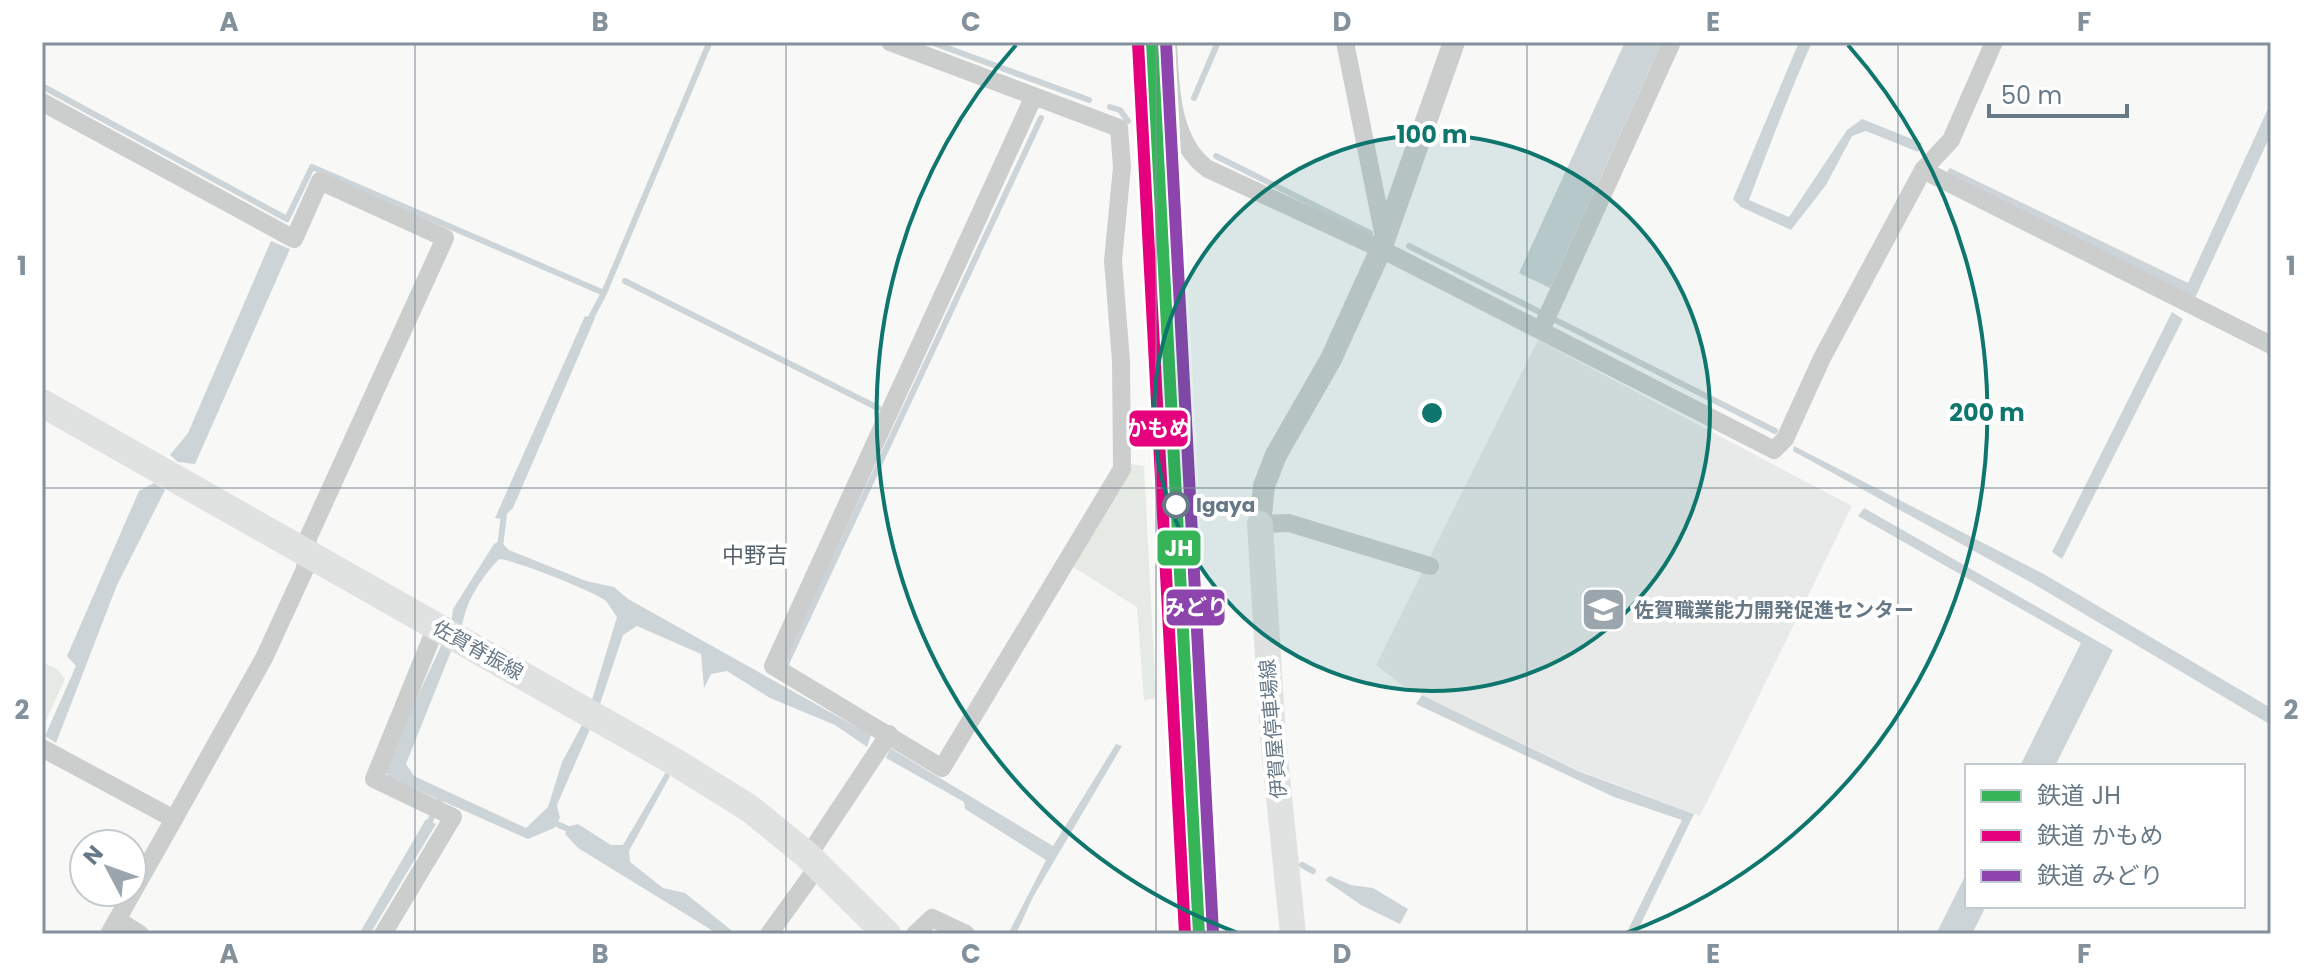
<svg xmlns="http://www.w3.org/2000/svg" width="2313" height="976" font-family="Poppins,'Noto Sans JP',sans-serif">
  <style>
    .built { fill: #e8e9e9 }
    .green { fill: #e6eae4 }
    .water { fill: #cdd4d8 }
    .lines { fill: none; stroke-linecap: round; stroke-linejoin: round }
    .stream { stroke: #cdd4d8; stroke-width: 6 }
    .minor { stroke: #cccece; stroke-width: 18 }
    .tertiary { stroke: #cccece; stroke-width: 22 }
    .secondary { stroke: #e0e1e1; stroke-width: 26 }
    .primary { stroke: #e0e1e1; stroke-width: 28 }
    .rail-1-casing { stroke: #fff; stroke-width: 18 }
    .rail-2-casing { stroke: #fff; stroke-width: 18 }
    .rail-3-casing { stroke: #fff; stroke-width: 18 }
    .rail-1 { stroke: #36b558; stroke-width: 12 }
    .rail-2 { stroke: #e5007d; stroke-width: 12 }
    .rail-3 { stroke: #8e44ad; stroke-width: 12 }
    .grid { fill: none; stroke: #83919c; stroke-width: 2; stroke-opacity: 0.55 }
    .ring { fill: none; stroke: #0f766e; stroke-width: 4 }
    .stop-dot { fill: #fff; stroke: #677887; stroke-width: 4 }
    .labels { text-anchor: middle; dominant-baseline: central; stroke-width: 8; stroke-linejoin: round; paint-order: stroke }
    .stop-label { font-size: 20px; font-weight: bold; fill: #677887; stroke: #fff; text-anchor: start }
    .poi-label { font-size: 20px; font-weight: bold; fill: #677887; stroke: #fff; text-anchor: start }
    .street-label { font-size: 20px; fill: #677887; stroke: #fff }
    .neighbourhood-label { font-size: 22px; fill: #55616c; stroke: #fff }
    .centre { fill: #0f766e; stroke: #fff; stroke-width: 4 }
    .ring-label { font-size: 24px; text-anchor: middle; font-weight: bold; fill: #0f766e; stroke: #fff; stroke-width: 8; stroke-linejoin: round; paint-order: stroke }
    .line-badge { stroke: #fff; stroke-width: 3 }
    .badge-label { font-size: 22px; text-anchor: middle; font-weight: bold; fill: #fff }
    .neatline { fill: none; stroke: #83919c; stroke-width: 3 }
    .grid-label { font-size: 26px; text-anchor: middle; font-weight: bold; fill: #83919c }
  </style>
  <rect width="100%" height="100%" fill="#f8f8f7"/>
  <path class="built" d="M1538,340l314,166 -152,310 -125,-47 -173,-84 -26,-20z"/>
  <g class="green">
    <path d="M1130,464l14,2 12,232 -12,2 -7,-93 -67,-42z"/>
    <path d="M42,662l15,7 8,10 -23,50z"/>
  </g>
  <g class="water">
    <path d="M1625,42h37l-112,246 -31,-15z"/>
    <path d="M1799,42h13c-23,52 -43,105 -63,158l40,17 58,-87 15,-11 60,24 -4,9 -52,-21 -14,5 -26,49 -35,45 -50,-23 -8,-8z"/>
    <path d="M2271,102v32l-76,164 -250,-124 5,-6 238,115z"/>
    <path d="M271,241l19,8 -95,215 -17,-2 -8,-7 18,-22z"/>
    <path d="M2172,312l11,7 -121,240 -10,-7z"/>
    <path d="M585,316l10,2 -82,190 -12,11 -6,-1z"/>
    <path d="M1794,446l248,127 229,135v17l-239,-142 -239,-132z"/>
    <path d="M154,483l11,7 -48,95 -61,158 -11,-7 31,-70 -9,-10 72,-165z"/>
    <path d="M1864,508l249,142 -58,116h-35l61,-123 -223,-127z"/>
    <path d="M500,541l9,9 77,31 28,6 14,12 243,136 -4,12 -32,-22 -65,-27 -43,-27 -16,3 -7,14 -3,-34 -64,-28 -14,9 -24,72 -8,-4 26,-86c-4,-5 -7,-11 -11,-16 -10,-9 -94,-42 -107,-42 -20,22 -34,43 -38,73l-10,-7 2,-16 41,-65z"/>
    <path d="M442,644l10,5 -46,115 8,12 112,52 22,-21 14,-45 20,-37 8,4 -33,76 3,13 -6,10 -26,11 -140,-62 -4,-9z"/>
    <path d="M1422,695l156,76 116,43 -58,120h-10l56,-114 -68,-23 -198,-93z"/>
    <path d="M1116,744l6,2 -89,151 -17,37h-8l38,-74 -81,-51 -1,-7 -78,-44 4,-10 163,98z"/>
    <path d="M666,772l4,4 -41,75 1,11 33,26 22,5 51,41h-18l-140,-86 -13,-14 5,-8 8,-2 33,21h12z"/>
    <path d="M426,819l10,5 -66,110h-11z"/>
    <path d="M1967,872v34h19l-14,28h-36z"/>
    <path d="M1330,876l21,9 22,3 35,21 -8,15 -39,-19 -36,-25z"/>
  </g>
  <g class="lines">
    <g class="stream">
      <path d="M931,42l158,58"/>
      <path d="M42,86l245,133 25,-52 292,126 104,-247"/>
      <path d="M1194,98l24,-56"/>
      <path d="M1110,107l10,3 8,11"/>
      <path d="M1216,156l154,77"/>
      <path d="M1409,246l366,185"/>
      <path d="M625,281l253,127"/>
      <path d="M587,325l17,-32"/>
      <path d="M500,547l4,-33"/>
      <path d="M784,668l257,-550"/>
      <path d="M430,821l10,-21"/>
      <path d="M557,824l11,5"/>
      <path d="M1302,865l11,6"/>
    </g>
    <g class="minor">
      <path d="M890,42l229,86 3,39 -9,94 8,100 1,108 -180,299 -169,-102 261,-570"/>
      <path d="M1168,42c2,42 2,100 40,127l173,80 393,201 11,-11 37,-81 101,-188 28,-30 43,-98"/>
      <path d="M1345,42l39,195"/>
      <path d="M42,102l252,137 26,-58 125,57 -137,300 -3,31 -41,89 -90,161"/>
      <path d="M1923,170l348,175"/>
      <path d="M1541,330l131,-288"/>
      <path d="M1260,524l29,-1 141,43"/>
      <path d="M42,748l132,71 -65,115"/>
      <path d="M808,856l81,-122"/>
      <path d="M118,920l22,14"/>
      <path d="M383,934l70,-117 -79,-38 62,-152"/>
      <path d="M769,934l50,-69"/>
      <path d="M915,934l17,-16 34,16"/>
    </g>
    <path class="tertiary" d="M1260,524l4,-38 12,-31 55,-96 50,-110 73,-207"/>
    <path class="secondary" d="M1260,524l13,214 20,196"/>
    <path class="primary" d="M42,403l633,359 74,46 59,48 79,78"/>
    <defs>
      <path id="rail-1" d="M1152,42l47,892"/>
      <path id="rail-2" d="M1138,43l47,891"/>
      <path id="rail-3" d="M1166,42l47,891"/>
    </defs>
    <use href="#rail-1" class="rail-1-casing"/>
    <use href="#rail-2" class="rail-2-casing"/>
    <use href="#rail-3" class="rail-3-casing"/>
    <use href="#rail-1" class="rail-1"/>
    <use href="#rail-2" class="rail-2"/>
    <use href="#rail-3" class="rail-3"/>
  </g>
  <path class="grid" d="M415,42v892M786,42v892M1156,42v892M1527,42v892M1898,42v892M42,488h2229"/>
  <circle cx="1432" cy="413" r="278" fill="#0f766e" fill-opacity=".12"/>
  <g class="ring">
    <circle cx="1432" cy="413" r="278"/>
    <path d="M1238 933A555 555 0 0 1 1016 45M1848 45A555 555 0 0 1 1626 933"/>
  </g>
  <defs>
    <symbol id="university-square" viewBox="-11 -11 22 22"><rect x="-9" y="-9" width="18" height="18" rx="4" fill="#9aa5ae" stroke="#fff"/><path d="M0-5L7-2L0 1L-7-2ZM-4 1L0 2.5L4 1V4Q0 6-4 4Z" fill="#fff"/></symbol>
  </defs>
  <g fill-rule="evenodd">
    <use href="#university-square" x="1578" y="584" width="51" height="51"/>
  </g>
  <circle class="stop-dot" cx="1176" cy="505" r="12"/>
  <g class="labels">
    <g class="stop-label">
      <text x="1196" y="505">Igaya</text>
    </g>
    <g class="poi-label">
      <text x="1634" y="610">佐賀職業能力開発促進センター</text>
    </g>
    <g class="street-label">
      <text transform="translate(478 650) rotate(29)">佐賀脊振線</text>
      <text transform="translate(1273 729) rotate(-95)">伊賀屋停車場線</text>
    </g>
    <g class="neighbourhood-label">
      <text x="755" y="555">中野吉</text>
    </g>
  </g>
  <circle cx="1432" cy="413" r="12" class="centre"/>
  <g class="ring-label">
    <text x="1432" y="143">100 m</text>
    <text x="1987" y="421">200 m</text>
  </g>
  <g class="line-badge">
    <rect x="1128" y="409" width="61" height="39" rx="8" fill="#e5007d"/>
    <rect x="1156" y="529" width="46" height="38" rx="8" fill="#36b558"/>
    <rect x="1165" y="588" width="61" height="39" rx="8" fill="#8e44ad"/>
  </g>
  <g class="badge-label">
    <text x="1158" y="436">かもめ</text>
    <text x="1179" y="556">JH</text>
    <text x="1196" y="615">みどり</text>
  </g>
  <rect width="2313" height="976" fill="none" stroke="#ffffff" stroke-width="88"/>
  <rect x="1965" y="764" width="280" height="144" fill="#ffffff" stroke="#c2c9cf" stroke-width="2"/>
  <rect x="1981" y="790" width="40" height="12" fill="#36b558" stroke="#c2c9cf" stroke-width="2"/>
  <text x="2037" y="804" font-size="24" fill="#677887">鉄道 JH</text>
  <rect x="1981" y="830" width="40" height="12" fill="#e5007d" stroke="#c2c9cf" stroke-width="2"/>
  <text x="2037" y="844" font-size="24" fill="#677887">鉄道 かもめ</text>
  <rect x="1981" y="870" width="40" height="12" fill="#8e44ad" stroke="#c2c9cf" stroke-width="2"/>
  <text x="2037" y="884" font-size="24" fill="#677887">鉄道 みどり</text>
  <g transform="translate(108 868) rotate(311)"><circle r="38" fill="#ffffff" stroke="#c2c9cf" stroke-width="2"/>
  <path d="M0-6L14 30L0 20L-14 30Z" fill="#9aa5ae"/>
  <text y="-12" font-size="22" font-weight="bold" text-anchor="middle" fill="#677887">N</text>
  </g>
  <path d="M1989 104v12h138v-12" fill="none" stroke="#677887" stroke-width="4"/>
  <text x="2001" y="104" font-size="24" fill="#677887" stroke="#ffffff" stroke-width="6" paint-order="stroke">50 m</text>
  <rect x="44" y="44" width="2225" height="888" class="neatline"/>
  <g class="grid-label">
    <text x="229" y="31">A</text>
    <text x="600" y="31">B</text>
    <text x="971" y="31">C</text>
    <text x="1342" y="31">D</text>
    <text x="1713" y="31">E</text>
    <text x="2084" y="31">F</text>
    <text x="22" y="275">1</text>
    <text x="2291" y="275">1</text>
    <text x="22" y="719">2</text>
    <text x="2291" y="719">2</text>
    <text x="229" y="963">A</text>
    <text x="600" y="963">B</text>
    <text x="971" y="963">C</text>
    <text x="1342" y="963">D</text>
    <text x="1713" y="963">E</text>
    <text x="2084" y="963">F</text>
  </g>
</svg>
